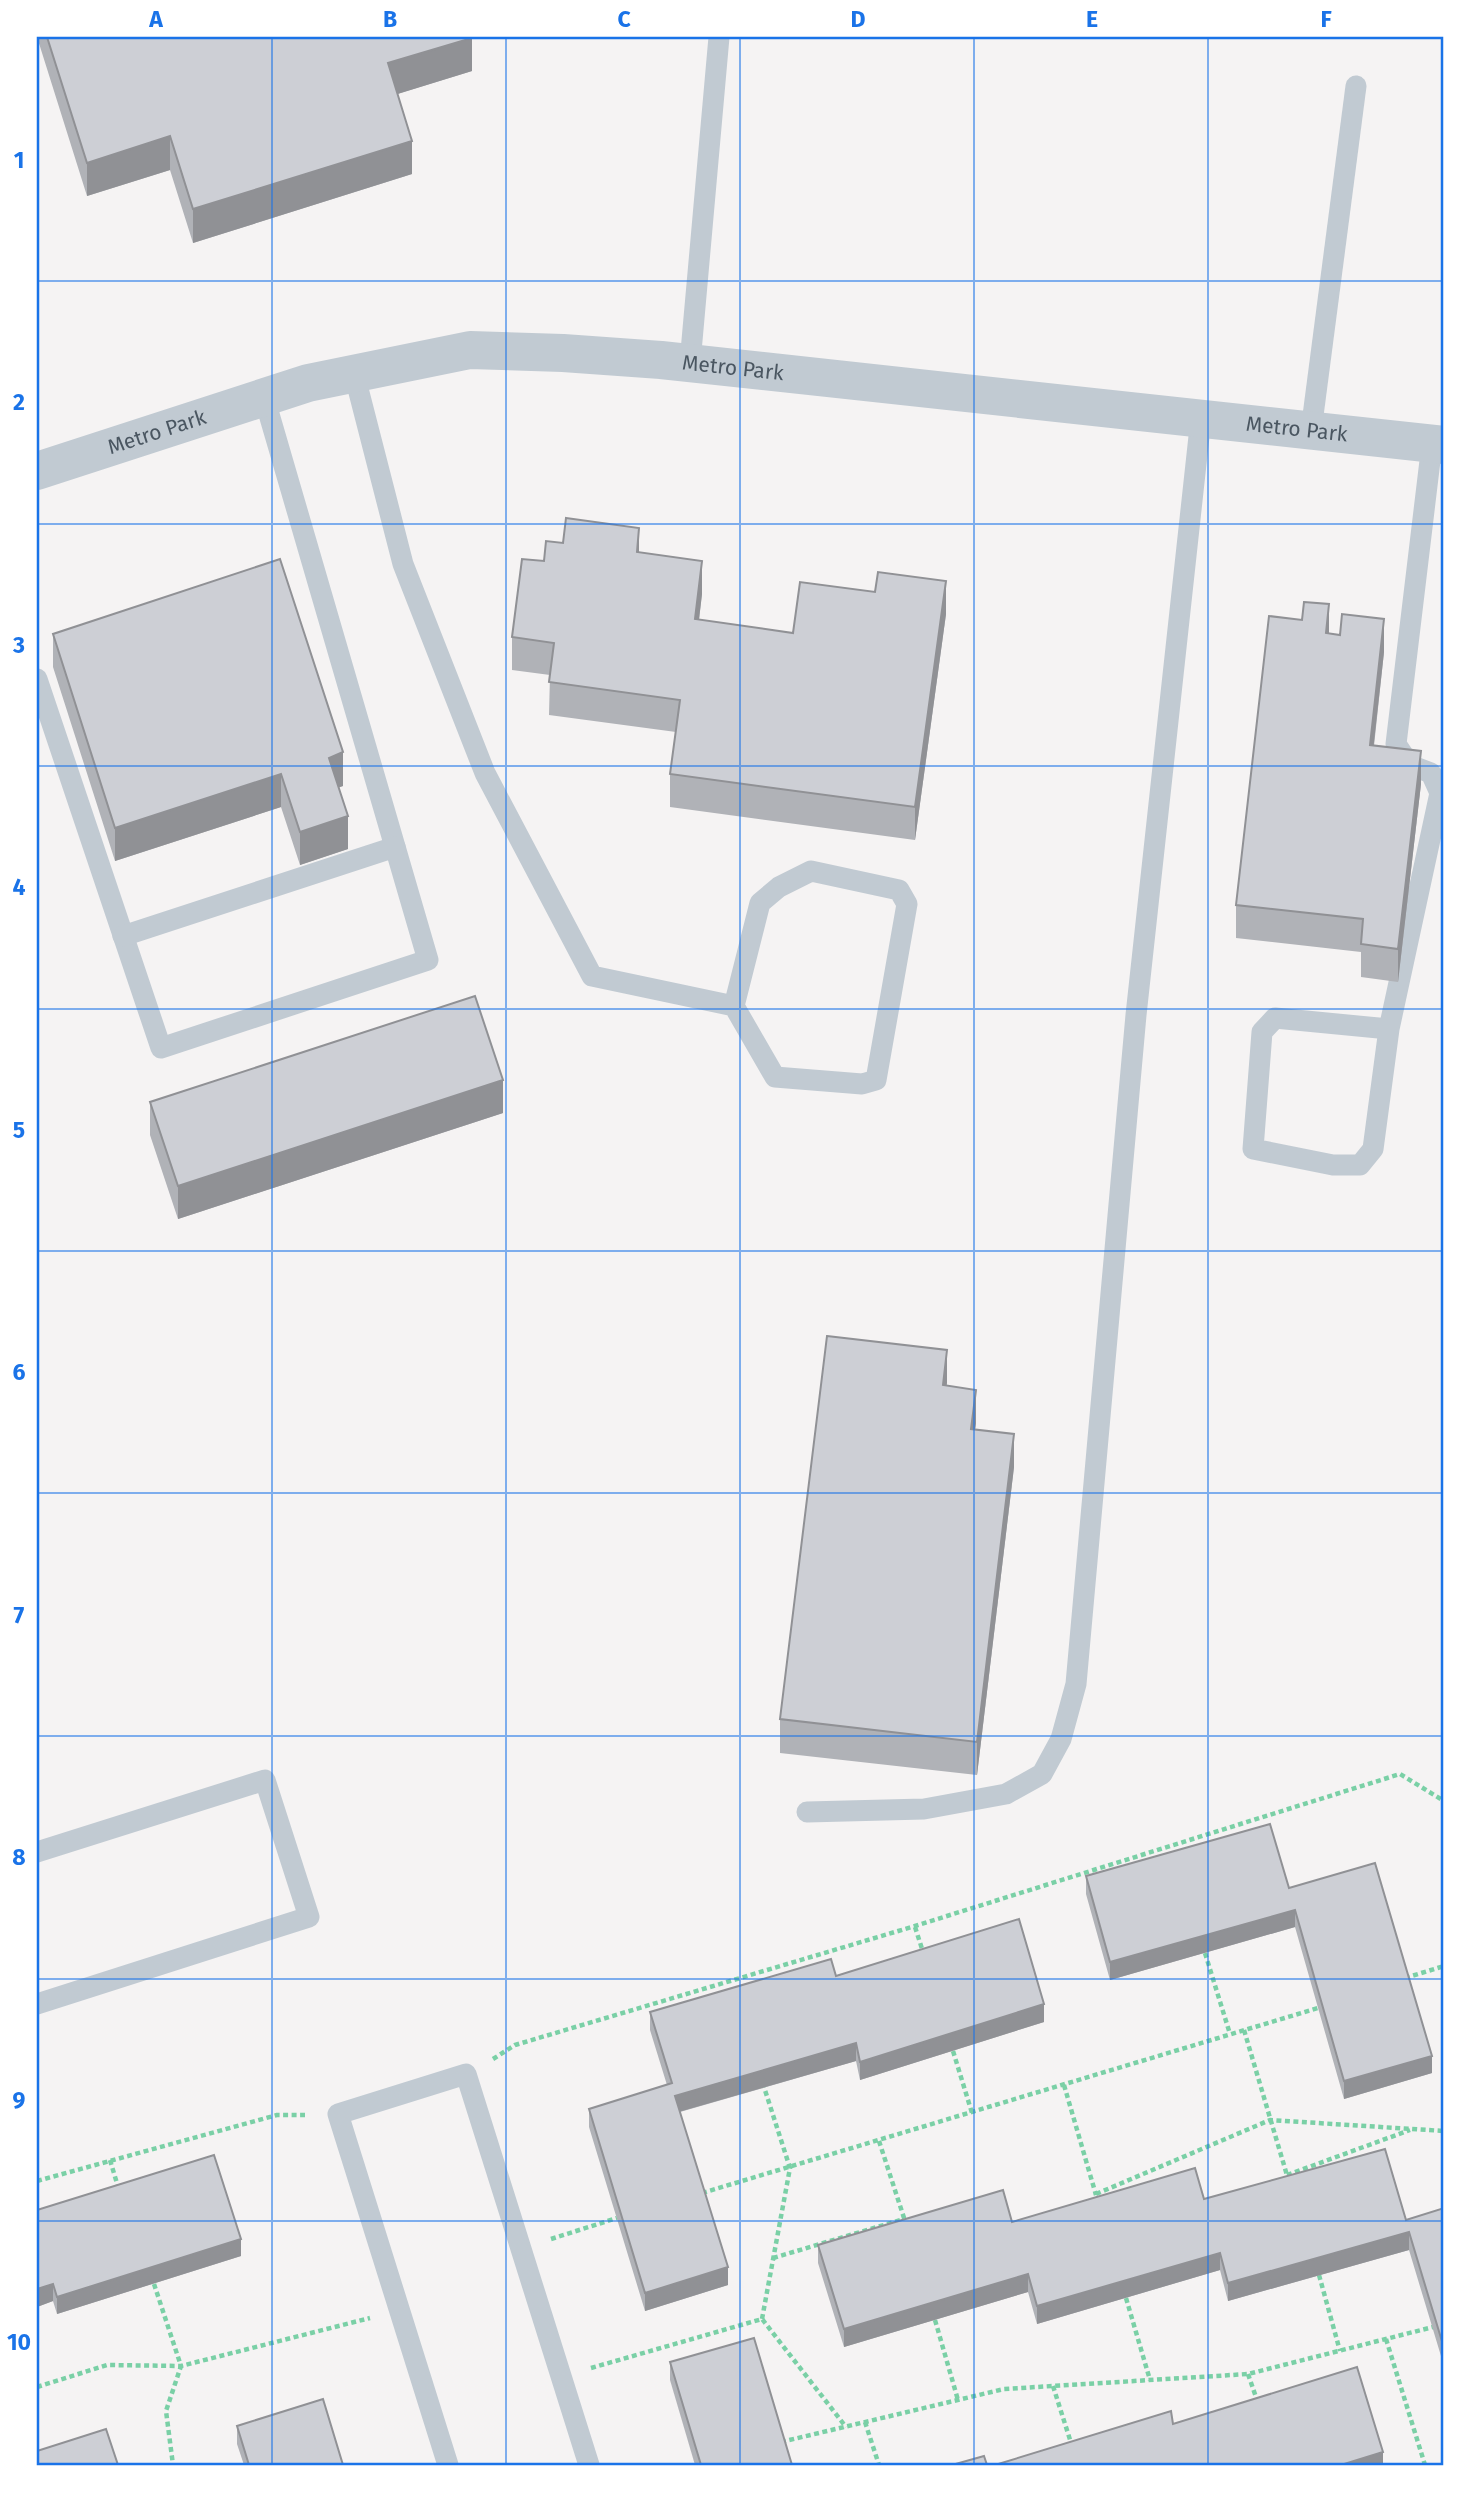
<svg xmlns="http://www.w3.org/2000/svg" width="1481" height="2502" font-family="'Fira Sans',sans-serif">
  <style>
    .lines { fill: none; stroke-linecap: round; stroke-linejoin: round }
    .path { stroke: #7ad0a6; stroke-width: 4.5; stroke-dasharray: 5 3.5; stroke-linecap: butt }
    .lane { stroke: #c1cad2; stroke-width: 21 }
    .street { stroke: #c1cad2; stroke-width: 38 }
    .wall { fill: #b0b2b7 }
    .shaded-wall { fill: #909195 }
    .building { fill: #cdcfd5; stroke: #909195; stroke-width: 2 }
    .grid { fill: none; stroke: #1a73e8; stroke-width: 2; stroke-opacity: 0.55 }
    .labels { text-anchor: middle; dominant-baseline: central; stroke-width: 7; stroke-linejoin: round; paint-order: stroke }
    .street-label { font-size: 21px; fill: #4a5661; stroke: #fff }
    .neatline { fill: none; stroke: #1a73e8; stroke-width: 2.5 }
    .grid-label { font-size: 23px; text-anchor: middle; font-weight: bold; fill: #1a73e8 }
  </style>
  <rect width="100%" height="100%" fill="#f5f3f3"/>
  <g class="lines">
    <g class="path">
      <path d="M915,1927l9,28"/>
      <path d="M1205,1953l25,81"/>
      <path d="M1405,1978l39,-12"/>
      <path d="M1244,2030l45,152"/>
      <path d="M953,2051l19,62"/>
      <path d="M493,2059l22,-14 400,-119 485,-152 44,27"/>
      <path d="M1064,2085l32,110"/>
      <path d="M879,2141l26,80"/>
      <path d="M110,2160l9,30"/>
      <path d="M1287,2175l123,-45"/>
      <path d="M37,2181l240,-66h28"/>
      <path d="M702,2193l616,-185"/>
      <path d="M1096,2194l174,-74 174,11"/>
      <path d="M551,2239l66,-21"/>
      <path d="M773,2258l131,-39"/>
      <path d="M1319,2275l21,76"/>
      <path d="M154,2284l27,82 -15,45 7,54"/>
      <path d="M1126,2298l24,82"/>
      <path d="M762,2319l28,-151 -26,-81"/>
      <path d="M935,2320l23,80"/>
      <path d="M1386,2339l39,126"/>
      <path d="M591,2368l171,-49 84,108"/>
      <path d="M1248,2374l10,29"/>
      <path d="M1053,2386l19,60"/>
      <path d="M37,2387l70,-22 74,1 189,-48"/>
      <path d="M865,2422l14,43"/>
      <path d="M781,2442l223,-53 244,-15 185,-47"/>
    </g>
    <g class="lane">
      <path d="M690,363l29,-326"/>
      <path d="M354,373l49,191 82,209 107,203 142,30 41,71 87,7 14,-4 31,-176 -8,-14 -88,-19 -32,16 -19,16 -26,103"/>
      <path d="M1311,431l45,-345"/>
      <path d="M37,679l124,369 267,-88 -164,-563"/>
      <path d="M123,936l272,-89"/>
      <path d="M1389,1029l-114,-11 -13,14 -9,117 80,16h27l13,-16 16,-120 51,-236 -9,-20 -21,-8 -14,-21 36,-300"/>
      <path d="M807,1812l117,-3 82,-15 36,-20 19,-35 15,-55 60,-669 65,-597"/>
      <path d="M37,1852l228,-72 44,137 -272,87"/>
      <path d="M448,2465l-110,-351 128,-40 123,391"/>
    </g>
    <path class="street" id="s1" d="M37,471l271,-88 162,-33 93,3 98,7 783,85"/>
  </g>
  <g class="wall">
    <path d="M37,37h434l1,34 -75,23 15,80 -219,69 -23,-73 -83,26z"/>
    <path d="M563,543l76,9 63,42 -3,26 94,13 153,-19 -31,226 -245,-33v-33l6,-42 -127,-17 1,-40 -38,-5v-33l32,-76z"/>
    <path d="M53,634l290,152 -4,1 9,62 -48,16 -19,-58 -166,54 -62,-194z"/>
    <path d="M1329,634l55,18 -10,94 47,38 -23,198 -37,-5v-25l-125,-14v-33z"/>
    <path d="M150,1102l353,11 -325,106 -28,-84z"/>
    <path d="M947,1386l29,37 -1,6 39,38 -37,308 -197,-22v-34z"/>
    <path d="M1086,1876l203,12 143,185 -88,26 -49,-172 -185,53 -24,-86z"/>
    <path d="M836,1976l208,46 -184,58 -4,-19 -176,51 48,173 -83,26 -56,-184v-18l78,-24 -17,-55v-18z"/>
    <path d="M1204,2199l202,21 38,-12v158l-35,-116 -181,51 -8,-31 -183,54 -9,-32 -184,55 -26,-84v-18z"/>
    <path d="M37,2210l204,46 -184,58 -4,-13 -16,6z"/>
    <path d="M670,2362l122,103h-97l-25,-85z"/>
    <path d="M237,2426l106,39h-99l-7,-21z"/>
  </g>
  <g class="shaded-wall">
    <path d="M472,38v33l-84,26v-34z"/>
    <path d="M170,136v34l-83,26v-33z"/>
    <path d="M412,141v33l-219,69v-34z"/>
    <path d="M639,528v33l-2,-9z"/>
    <path d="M702,561v33l-7,58v-33z"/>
    <path d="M946,581v33l-31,226v-33z"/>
    <path d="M1329,604v34l-3,-5z"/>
    <path d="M1384,619v33l-14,126v-33z"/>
    <path d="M1421,751v33l-23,198v-33z"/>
    <path d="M343,752v34l-14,5v-33z"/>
    <path d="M281,774v33l-166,54v-33z"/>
    <path d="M348,816v33l-48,16v-33z"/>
    <path d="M503,1080v33l-325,106v-33z"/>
    <path d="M947,1350v33l-4,35v-33z"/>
    <path d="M976,1390v33l-5,39v-33z"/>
    <path d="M1014,1434v33l-37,308v-33z"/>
    <path d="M1295,1910v17l-185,53v-18z"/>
    <path d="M1044,2004v18l-184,58v-18z"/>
    <path d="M856,2043v18l-181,52v-17z"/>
    <path d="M1432,2056v17l-88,26v-18z"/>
    <path d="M1409,2232v18l-181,51v-18z"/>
    <path d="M241,2239v17l-184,58v-17z"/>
    <path d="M1220,2253v17l-183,54v-18z"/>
    <path d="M728,2267v18l-83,26v-18z"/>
    <path d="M1028,2274v18l-184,55v-18z"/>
    <path d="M53,2284v17l-16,6v-18z"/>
    <path d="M1383,2452v13h-42z"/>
  </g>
  <g class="building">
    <path d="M47,37h424l1,1 -84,25 24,78 -219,68 -23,-73 -83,27z"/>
    <path d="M566,518l73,10 -2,24 65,9 -7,58 98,14 7,-51 75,10 3,-20 68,9 -31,226 -245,-33 10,-74 -131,-18 5,-39 -42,-6 10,-78 22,2 2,-20 17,2z"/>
    <path d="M280,559l63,193 -14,6 19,58 -48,16 -19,-58 -166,54 -62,-194z"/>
    <path d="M1304,602l25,2 -3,29 14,2 2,-21 42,5 -14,126 51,6 -23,198 -37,-5 2,-25 -127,-14 33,-289 33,4z"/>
    <path d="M475,996l28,84 -325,106 -28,-84z"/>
    <path d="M827,1336l120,14 -4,35 33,5 -5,39 43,5 -37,308 -197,-23z"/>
    <path d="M1270,1824l19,64 86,-25 57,193 -88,25 -49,-171 -185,52 -24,-86z"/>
    <path d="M1019,1919l25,85 -184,58 -4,-19 -181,53 53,171 -83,26 -56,-184 83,-26 -22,-71 181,-53 5,17z"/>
    <path d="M1385,2149l21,71 38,-12v140l-35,-116 -181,51 -8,-30 -183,53 -9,-32 -184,55 -26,-84 185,-55 9,32 183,-54 9,31z"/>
    <path d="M214,2155l27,84 -184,58 -4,-13 -16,5v-79z"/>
    <path d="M754,2338l38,127h-91l-31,-103z"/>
    <path d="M1357,2367l26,85 -42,13h-346l176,-54 2,13z"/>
    <path d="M323,2399l20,66h-94l-12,-39z"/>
    <path d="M106,2429l12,36h-81v-14z"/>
    <path d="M984,2456l3,9h-35z"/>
  </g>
  <path class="grid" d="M272,37v2428M506,37v2428M740,37v2428M974,37v2428M1208,37v2428M37,281h1407M37,524h1407M37,766h1407M37,1009h1407M37,1251h1407M37,1493h1407M37,1736h1407M37,1979h1407M37,2221h1407"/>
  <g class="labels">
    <g class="street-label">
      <text stroke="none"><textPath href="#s1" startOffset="714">Metro Park</textPath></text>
      <text stroke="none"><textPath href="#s1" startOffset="1281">Metro Park</textPath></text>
      <text stroke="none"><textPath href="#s1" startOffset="126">Metro Park</textPath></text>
    </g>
  </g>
  <rect width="1481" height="2502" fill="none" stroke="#ffffff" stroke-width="77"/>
  <rect x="38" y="38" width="1404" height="2426" class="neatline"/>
  <g class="grid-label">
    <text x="156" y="27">A</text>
    <text x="390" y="27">B</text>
    <text x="624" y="27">C</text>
    <text x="858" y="27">D</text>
    <text x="1092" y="27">E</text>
    <text x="1326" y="27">F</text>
    <text x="19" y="168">1</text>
    <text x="19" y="410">2</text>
    <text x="19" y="653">3</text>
    <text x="19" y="895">4</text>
    <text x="19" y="1138">5</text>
    <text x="19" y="1380">6</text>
    <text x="19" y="1623">7</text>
    <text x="19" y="1865">8</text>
    <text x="19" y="2108">9</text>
    <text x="19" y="2350">10</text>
  </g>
</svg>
